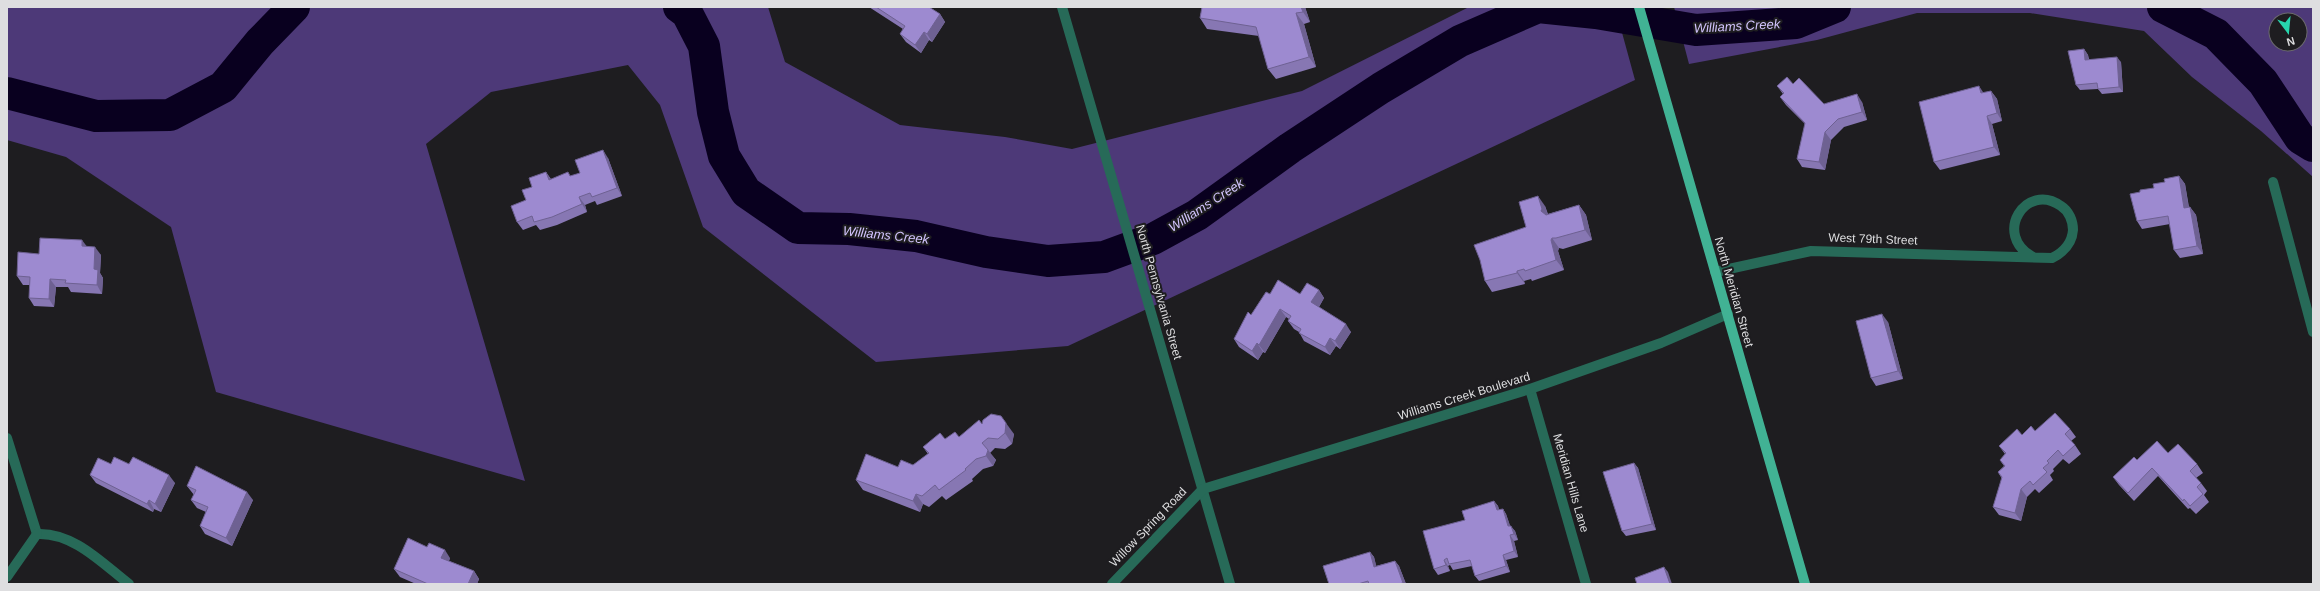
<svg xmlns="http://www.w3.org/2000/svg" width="2320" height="591" font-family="Helvetica,sans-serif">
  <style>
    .forest { fill: #4d3978; fill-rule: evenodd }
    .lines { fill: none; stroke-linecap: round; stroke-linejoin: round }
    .river { stroke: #09001f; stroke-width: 32 }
    .minor { stroke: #276a58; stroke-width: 10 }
    .major { stroke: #41b294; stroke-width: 10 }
    .wall { fill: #8777b3 }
    .shaded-wall { fill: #6e6192 }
    .building { fill: #9d8ad0; stroke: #6e6192 }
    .labels { text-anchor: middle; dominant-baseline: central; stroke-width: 4; stroke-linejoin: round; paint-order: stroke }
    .street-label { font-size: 12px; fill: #dedee0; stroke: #1e1d20 }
    .water-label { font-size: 13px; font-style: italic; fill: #d2c4fd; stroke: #1e1d20 }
  </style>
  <rect width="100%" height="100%" fill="#1e1d20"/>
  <g class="forest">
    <path d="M7,7h761l17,55 115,63 105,12 67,12 230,-58 167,-84h146l20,73 -567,266 -192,16 -173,-135 -43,-122 -32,-40 -137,27 -65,52 99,337 -309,-89 -45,-165 -105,-70 -59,-17z"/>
    <path d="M1674,7h639v170l-52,-46 -69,-54 -48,-46 -114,-18h-113l-100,27 -128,24zM2276,20h24v24h-24z"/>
  </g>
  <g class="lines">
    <g class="river">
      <path d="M679,7l8,6 17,33 9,66 11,44 22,36 52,36 51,1 67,7 70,16 62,9 56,-4 49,-18 44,-24 93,-67 91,-60 79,-47 78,-34 58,6 100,17 100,-7 39,-16"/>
      <path d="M2163,7l53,27 47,48 37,56 13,8"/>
      <path d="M7,93l89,23 74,-1 53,-28 37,-45 34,-35"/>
    </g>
    <g class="minor">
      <path d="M1062,7l168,577"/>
      <path d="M2273,182l40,150"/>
      <path d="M1715,272l96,-21 241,7c12,-6 20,-14 21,-28 0,-9 -4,-19 -12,-24 -35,-25 -69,29 -28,51"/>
      <path d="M1530,389l56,195"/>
      <path d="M7,438l30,96"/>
      <path d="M37,534c36,-2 65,29 92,50"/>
      <path d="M7,577l30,-43"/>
      <path d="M1112,584l91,-95 327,-100 131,-46 67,-29"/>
    </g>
    <path class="major" d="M1639,7l166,577"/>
  </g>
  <g class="wall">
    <path d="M869,7h60l11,7 5,8 -13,20 -3,-2 -8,13 -15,-11 -6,-8 3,-5z"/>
    <path d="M1202,7h103l5,15 -6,2 12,43 -40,12 -8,-10 -9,-33 -52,-7 -7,-11z"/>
    <path d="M2084,49l4,6 1,4 32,3 2,30 -21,2 -4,-5 -18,1 -4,-5z"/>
    <path d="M1793,84l31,20 38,-2 5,18 -23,7 -13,13 -6,30 -23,-3 -5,-8 8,-35 -19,-19 -6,-8 3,-3 -6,-8z"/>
    <path d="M1991,91l6,8 5,22 -10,3 8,31 -60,15 -6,-8 49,-69z"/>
    <path d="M608,158l14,38 -25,9 -2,-4 -10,4 2,7 -30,13 -17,5 -4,-5 -13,5 -6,-8 15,-35 14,-15 5,7 20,-3 9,-3z"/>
    <path d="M2179,176l6,8 4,23h1l6,8 7,39 -23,4 -6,-8 -4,-26 -28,5 -5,-8 3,-29 14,-4 11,-6z"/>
    <path d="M1579,205l7,10 6,25 -29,9 -4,-1 -1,3 6,19 -32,11 -1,-2 -7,2 1,3 -33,8 -7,-11 41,-54 19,-21 3,8z"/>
    <path d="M86,247l15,8 -1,18 3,5 -1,16 -31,-2 -3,-5h-12l-2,20 -20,-1 -5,-8 1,-13h-7l-6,-9 22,-22z"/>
    <path d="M1319,290l5,8 -5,9 32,25 -11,17 -4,-3 -6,9 -26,-14 -5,-9 -5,-3 -6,-8 1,-2 -3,-2 -21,36 -2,-1 -5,8 -19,-13 -5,-8 17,-24 19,-21h30z"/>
    <path d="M1888,322l15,57 -27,7 -5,-8z"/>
    <path d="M982,424l32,10 -2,10 -7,5 -10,-1 -5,5 6,7 -3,6 -10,3 -11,10 1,2 -27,19 -4,-4 -13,11 -6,-3 -3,8 -57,-22 -7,-10 42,-13 15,-2 15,-11 -5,-7 22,-8 14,-2z"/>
    <path d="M2070,429l6,8 -5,4 4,4 6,9 -12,10 -6,-5 -10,10 1,2 -4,4 3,5 -14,13 -4,-4 -8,8 -6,24 -22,-6 -6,-8 9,-28 -4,-7 6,-6 -4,-6 5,-6 -6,-8 36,-15z"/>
    <path d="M2168,453l29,11 6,9 -7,5 5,5 6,8 -3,4 5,7 -13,12 -6,-6 -2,1 -30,-33 -24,25 -15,-16 -6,-8 24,-17z"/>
    <path d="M1634,463l4,5 18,62 -30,6 -4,-5z"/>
    <path d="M111,464h18l46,19 -14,29 -7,-3 -1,3 -57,-29 -6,-8z"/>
    <path d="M187,486l66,14 -21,46 -27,-12 -5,-8 6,-14 -9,-4 -6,-8 3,-5z"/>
    <path d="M1494,501l4,5 1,4 4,-1 3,5 4,12 5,5 3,9 -4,1 4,16 -12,3 4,12 -31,9 -4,-5 -3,-10 -19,4 -3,-5 -2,1 2,5 -12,4 -4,-6 31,-49z"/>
    <path d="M1370,552l4,5 2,9 19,-5 4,5 7,18h-77z"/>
    <path d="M450,558l-1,3 25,10 5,8 -2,5h-61l-16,-7 -6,-8z"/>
  </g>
  <g class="shaded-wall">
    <path d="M1301,7h4l5,15 -7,-10z"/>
    <path d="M1296,13l8,11 12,43 -7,-10z"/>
    <path d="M940,14l5,8 -13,20 -5,-8z"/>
    <path d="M924,32l5,8 -8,13 -6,-8z"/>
    <path d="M2084,49l4,6 1,10 -4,-5z"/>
    <path d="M2117,57l4,5 2,30 -4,-5z"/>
    <path d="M1979,86l6,9 -4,-2z"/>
    <path d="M1991,91l6,8 5,22 -5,-8z"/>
    <path d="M1857,94l5,8 5,18 -5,-8z"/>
    <path d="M1987,116l5,8 8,31 -6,-8z"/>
    <path d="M1825,132l6,8 -6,30 -6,-8z"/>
    <path d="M603,150l5,8 14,38 -5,-8z"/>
    <path d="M546,172l5,8h-2z"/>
    <path d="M2179,176l6,8 5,32 -6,-8z"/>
    <path d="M1538,196l7,10 4,13 -8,-8z"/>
    <path d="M579,197l6,8 2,7 -5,-8z"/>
    <path d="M1579,205l7,10 6,25 -7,-10z"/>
    <path d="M2190,207l6,8 7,39 -6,-8z"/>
    <path d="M1552,238l7,10 -1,3 6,19 -8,-10 -5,-20z"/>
    <path d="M82,240l6,8 -6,-2z"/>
    <path d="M95,247l6,8 -1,18 3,5 -1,16 -5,-9 -3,-16z"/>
    <path d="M1517,271l7,10 1,3 -8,-11z"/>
    <path d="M50,279l6,8 -2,20 -5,-8z"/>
    <path d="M1319,290l5,8 -7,12 -6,-8z"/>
    <path d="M1280,309l6,8 -21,36 -6,-8z"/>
    <path d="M1882,314l6,8 15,57 -5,-8z"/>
    <path d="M1346,324l5,8 -11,17 -5,-8z"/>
    <path d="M1330,338l6,8 -6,9 -5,-8z"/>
    <path d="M1257,343l6,9 -5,8 -6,-9z"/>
    <path d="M1006,423l8,11 -2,10 -7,-11z"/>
    <path d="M988,450l8,10 -3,6 -7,-10z"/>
    <path d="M1634,463l4,5 18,62 -4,-6z"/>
    <path d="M169,475l6,8 -14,29 -6,-8z"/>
    <path d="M2021,489l6,8 -6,24 -6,-8z"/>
    <path d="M247,492l6,8 -21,46 -6,-8z"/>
    <path d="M916,494l7,10 -3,8 -7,-11z"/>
    <path d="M149,500l5,9 -1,3 -6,-8z"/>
    <path d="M1494,501l4,5 3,10 -4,-6z"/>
    <path d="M1503,509l3,5 6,17 -4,-5z"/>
    <path d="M1511,526l4,5 3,9 -4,-6z"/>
    <path d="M1510,535l4,6 4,16 -4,-6z"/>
    <path d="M445,550l5,8 -3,8 -6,-8z"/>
    <path d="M1370,552l4,5 4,15 -4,-5z"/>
    <path d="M1503,555l3,5 4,12 -4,-6z"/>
    <path d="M1444,560l4,6 2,5 -4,-6z"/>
    <path d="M1395,561l4,5 7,18h-2l-1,-1z"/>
    <path d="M1664,567l4,5 4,12h-2z"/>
    <path d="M474,571l5,8 -2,5h-9z"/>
  </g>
  <g class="building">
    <path d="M876,7h53l11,7 -13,20 -3,-2 -9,13 -15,-11 5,-8z"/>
    <path d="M1202,7h99l2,5 -7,1 13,44 -41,12 -12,-42 -56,-9z"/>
    <path d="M2084,49l1,11 32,-3 2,30 -21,2 -1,-6 -21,2 -8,-34z"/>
    <path d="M1787,77l6,7 6,-6 25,26 33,-10 5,18 -24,7 -13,13 -6,30 -22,-3 8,-36 -25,-26 4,-4 -7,-7z"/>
    <path d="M1979,86l2,7 10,-2 6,22 -10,3 7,31 -60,15 -15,-60z"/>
    <path d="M603,150l14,38 -25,9 -2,-4 -11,4 3,7 -30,13 -18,5 -2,-6 -15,6 -6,-16 15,-6 -4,-10 10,-3 -3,-9 17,-6 3,8 19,-8 2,4 10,-3 -5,-13z"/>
    <path d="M2179,176l5,32 6,-1 7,39 -23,4 -6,-34 -31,5 -7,-27 10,-2v-2l14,-2 -1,-4 12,-2 -1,-3z"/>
    <path d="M1538,196l4,13 -1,2 5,4 33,-10 6,25 -29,8h-4l-1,2 5,20 -31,11 -1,-2 -7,2v2l-32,8 -5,-21 -6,-15 52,-18 -7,-25z"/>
    <path d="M40,238l42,2v6l13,1 -1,22 4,1 -1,15 -32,-2 1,-3 -16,-1 -1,20 -20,-1 1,-21 -13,-1 1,-24 21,2z"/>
    <path d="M1278,280l22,14 7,-11 12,7 -8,12 35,22 -11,17 -5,-3 -5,9 -26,-14 2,-4 -13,-8 3,-5 -11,-7 -21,36 -2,-2 -5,8 -18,-12 14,-27 3,3 15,-23 4,2z"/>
    <path d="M1882,314l16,57 -27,7 -15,-57z"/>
    <path d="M2055,413l15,16 -5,5 10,11 -12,11 -5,-6 -11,11 2,2 -6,5 4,4 -14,13 -3,-4 -9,8 -6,24 -22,-6 9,-30 -4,-5 7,-6 -5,-6 6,-7 -7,-7 18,-17 5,6 9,-9 4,5z"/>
    <path d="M991,414l10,2 5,7 -1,10 -7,6 -10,-1 -6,5 6,7 -2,6 -10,3 -11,10 1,1 -27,20 -4,-5 -13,11 -6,-2 -3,7 -57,-21 10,-26 32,13 3,-7 12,5 16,-12 -6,-6 17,-14 5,6 10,-7 4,5 20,-17 3,4 1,-4z"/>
    <path d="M2157,441l11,12 10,-9 19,20 -7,7 11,12 -4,4 6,7 -13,12 -6,-7 -1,2 -31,-33 -24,25 -15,-16 21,-20 3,3z"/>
    <path d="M114,457l15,7 4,-7 36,18 -14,29 -6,-4 -2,4 -57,-29 8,-17 13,6z"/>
    <path d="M1634,463l18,61 -30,7 -19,-59z"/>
    <path d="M196,466l51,26 -21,46 -26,-12 8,-19 -17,-7 5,-10 -9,-4z"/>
    <path d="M1494,501l3,9 6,-1 5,17h3l3,8 -4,1 4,16 -11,4 3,11 -31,10 -5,-16 -21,4 -2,-6 -3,2 2,5 -12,4 -11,-38 42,-11 -3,-9z"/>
    <path d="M408,538l19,9 2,-4 16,7 -4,8 33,13 -6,13h-40l-34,-15z"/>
    <path d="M1370,552l4,15 21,-6 8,22 -5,1h-29l-1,-3 -10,3h-29l-6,-18z"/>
    <path d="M1664,567l6,17h-33l-2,-6z"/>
  </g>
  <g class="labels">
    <g class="street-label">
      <text transform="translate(1873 239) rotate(2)">West 79th Street</text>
      <text transform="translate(1159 292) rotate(74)">North Pennsylvania Street</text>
      <text transform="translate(1734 292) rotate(74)">North Meridian Street</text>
      <text transform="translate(1464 396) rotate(-17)">Williams Creek Boulevard</text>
      <text transform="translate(1571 483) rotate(74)">Meridian Hills Lane</text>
      <text transform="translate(1148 527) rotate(-46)">Willow Spring Road</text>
    </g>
    <g class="water-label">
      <text transform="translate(1737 26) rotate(-3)">Williams Creek</text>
      <text transform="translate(1206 205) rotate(-33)">Williams Creek</text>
      <text transform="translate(886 235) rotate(6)">Williams Creek</text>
    </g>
  </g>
  <rect width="2320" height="591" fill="none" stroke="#dedee0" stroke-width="16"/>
  <g transform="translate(2288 32) rotate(164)"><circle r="19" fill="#1e1d20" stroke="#6b6a6d"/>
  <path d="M0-3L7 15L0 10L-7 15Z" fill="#27d5ad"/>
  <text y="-6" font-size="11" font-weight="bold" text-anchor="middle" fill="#dedee0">N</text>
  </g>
</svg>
